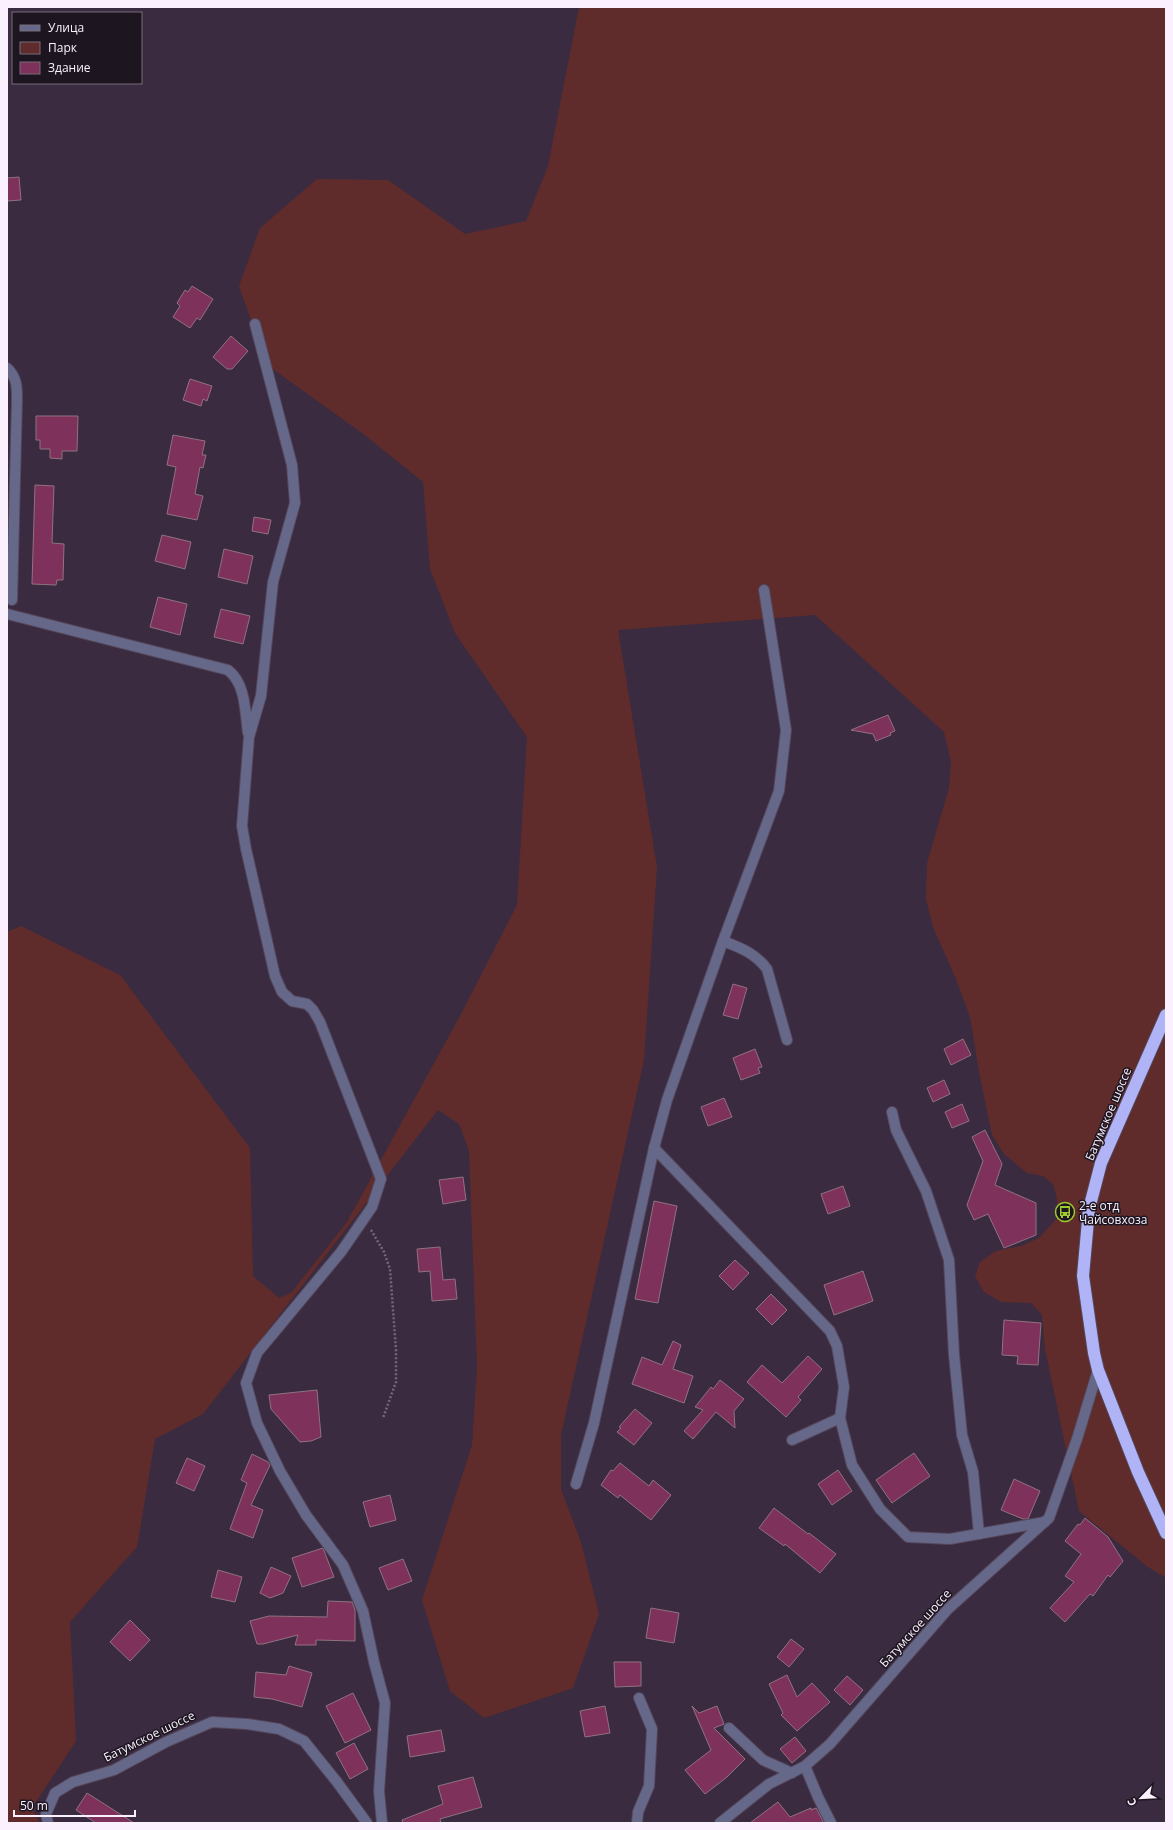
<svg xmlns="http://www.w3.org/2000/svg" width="1173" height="1830" font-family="'Open Sans',sans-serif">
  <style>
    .green { fill: #602c2b }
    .building { fill: #7e315b; stroke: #907280 }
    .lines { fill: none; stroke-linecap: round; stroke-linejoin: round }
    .minor-casing { stroke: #55475b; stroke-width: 12 }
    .highway-casing { stroke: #55475b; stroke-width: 14 }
    .path { stroke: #76687b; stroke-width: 2.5; stroke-dasharray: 2 2; stroke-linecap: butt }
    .minor { stroke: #66688a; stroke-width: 10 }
    .highway { stroke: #b0b3f6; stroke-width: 12 }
    .labels { text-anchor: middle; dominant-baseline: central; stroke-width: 3; stroke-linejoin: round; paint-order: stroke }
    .street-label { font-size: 12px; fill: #faf0fe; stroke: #1d1620 }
    .poi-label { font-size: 12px; fill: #faf0fe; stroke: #1d1620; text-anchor: start }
  </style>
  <rect width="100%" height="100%" fill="#3a2b40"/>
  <path class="green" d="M579,7h587v1571l-18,-11 -69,-56 -34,-162 -3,-34 -11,-12 -30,-1 -17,-10 -9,-16 5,-14 16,-11 25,-5 18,-8 19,-21 -1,-18 -4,-15 -10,-8 -16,-3 -23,-19 -12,-19 -12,-58 -10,-60 -14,-38 -23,-52 -7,-28 1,-36 22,-75 2,-26 -7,-30 -129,-117 -197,15 39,237 -13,193 -83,375v54l20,53 18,72 -26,74 -89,30 -34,-27 -28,-91 50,-155 5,-78 -8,-217 -10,-26 -21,-14 -235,304 -48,25 -18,108 -67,75 6,119 -44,67 8,15h-33v-891l14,-6 99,49 130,173 3,128 26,22 12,-5 56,-71 114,-208 56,-109 10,-168 -72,-104 -25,-64 -7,-87 -61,-49 -95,-68 -28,-79 21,-58 57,-49 71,1 77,54 61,-13 22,-55z"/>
  <g class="building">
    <path d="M19,177l2,23 -14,1v-23z"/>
    <path d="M192,286l21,13 -13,21 -3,-2 -7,10 -17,-11 7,-11 -3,-3 8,-13 3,2z"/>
    <path d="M231,336l17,15 -16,18h-5l-14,-12z"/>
    <path d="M190,379l22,7 -5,15 -4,-2 -2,7 -18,-6z"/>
    <path d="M36,416h42l-1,35h-15v8l-12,-1v-9h-10v-9h-4z"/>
    <path d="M173,435l32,6 -3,14h4l-3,13 -3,-1 -5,27 8,2 -6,24 -30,-6 9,-47 -9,-2z"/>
    <path d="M35,485l19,1 -2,57 12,1 -1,36h-6l-1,5 -24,-1z"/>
    <path d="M254,517l17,3 -3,14 -16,-3z"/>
    <path d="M162,535l29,7 -6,27 -30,-8z"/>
    <path d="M224,549l29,7 -6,28 -29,-7z"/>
    <path d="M158,597l29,7 -7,31 -30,-8z"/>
    <path d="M221,609l29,7 -7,28 -29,-7z"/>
    <path d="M888,715l7,16 -5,2 1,2 -15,6 -3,-7 -22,-4z"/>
    <path d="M733,984l14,4 -9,31 -15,-4z"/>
    <path d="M963,1039l8,16 -20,10 -7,-16z"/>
    <path d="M755,1049l7,18 -4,1 2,5 -19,7 -8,-22z"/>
    <path d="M944,1080l6,14 -17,8 -6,-14z"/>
    <path d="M724,1098l8,19 -24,9 -7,-19z"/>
    <path d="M962,1104l7,17 -17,7 -7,-16z"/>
    <path d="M985,1130l17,34 -7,21 41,18v32l-32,13 -16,-34 -14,6 -7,-15 16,-44 -11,-24z"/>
    <path d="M463,1177l3,23 -23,4 -4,-24z"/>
    <path d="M843,1186l7,20 -22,8 -7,-20z"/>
    <path d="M654,1201l23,5 -19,97 -23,-4z"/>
    <path d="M440,1247l3,33 12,-1 2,20 -25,2 -2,-30 -11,1 -2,-23z"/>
    <path d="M735,1260l14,13 -16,17 -14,-14z"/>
    <path d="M863,1271l10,30 -39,14 -10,-30z"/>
    <path d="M771,1294l16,16 -15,15 -16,-16z"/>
    <path d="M1004,1320l37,3 -3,42 -21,-1 1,-8 -16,-1z"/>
    <path d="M673,1341l8,4 -8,24 20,7 -9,27 -52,-19 10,-27 20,8z"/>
    <path d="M808,1356l14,13 -24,28 3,3 -15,17 -39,-35 15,-17 20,18z"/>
    <path d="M720,1380l24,19 -10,12 1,17 -19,-16 -23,27 -9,-8 19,-21 -8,-3 16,-20 2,2z"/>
    <path d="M317,1390l4,47 -10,4 -11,1 -29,-33 -2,-14z"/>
    <path d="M635,1409l17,14 -18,22 -17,-13 4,-4 -2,-1z"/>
    <path d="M914,1453l16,23 -38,27 -16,-23z"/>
    <path d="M252,1454l16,8 2,3 -19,40 12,5 -10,28 -23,-9 17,-46 -6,-3z"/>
    <path d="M187,1458l18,8 -11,25 -18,-8z"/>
    <path d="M620,1463l29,23 4,-6 18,15 -20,25 -31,-25 -2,3 -17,-13 10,-15 2,1z"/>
    <path d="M838,1470l14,21 -20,14 -14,-21z"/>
    <path d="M1014,1479l26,12 -12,28h-5l-22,-9z"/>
    <path d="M390,1495l6,25 -26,7 -7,-25z"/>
    <path d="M774,1508l34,26 1,-1 27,21 -16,19 -35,-29 -1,2 -25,-18z"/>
    <path d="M1085,1518l23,19 15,24 -13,16 -2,-2 -15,21 -3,-2 -25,28 -15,-14 24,-26 -9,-6 16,-22 -16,-13 13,-17 2,1z"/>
    <path d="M323,1548l11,29 -32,10 -10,-29z"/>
    <path d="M403,1559l9,22 -24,9 -9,-22z"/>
    <path d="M271,1567l20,9 -8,17 -13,5 -10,-5z"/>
    <path d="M218,1570l24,7 -7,25 -24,-5z"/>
    <path d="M328,1601l24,1 3,8v31l-39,-1v5h-21l3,-10 -35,9h-6l-7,-23 19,-5 58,1z"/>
    <path d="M651,1608l28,5 -5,30 -28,-5z"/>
    <path d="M130,1620l20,20 -20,21 -20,-19z"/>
    <path d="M791,1639l13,10 -15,18 -12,-10z"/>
    <path d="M614,1662h27v24l-26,1z"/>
    <path d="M289,1666l23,7 -10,34 -30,-8 -18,-2 2,-25 30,3z"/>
    <path d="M787,1675l10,22 15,-14 18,19 -33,29 -16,-16 2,-2 -14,-29z"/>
    <path d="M847,1676l16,14 -13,15 -16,-15z"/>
    <path d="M353,1693l18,37 -26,13 -19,-37z"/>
    <path d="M605,1706l5,27 -25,4 -5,-26z"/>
    <path d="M692,1706l7,7 18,-7 7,18 -10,4 31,31 -18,18 -22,17 -20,-24 26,-20z"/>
    <path d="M441,1730l4,21 -35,6 -3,-21z"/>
    <path d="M795,1737l11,14 -14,12 -12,-14z"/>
    <path d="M354,1743l14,26 -18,10 -14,-26z"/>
    <path d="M473,1777l9,30 -42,12 1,4h-38l-1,-3 41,-16 -5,-18z"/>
    <path d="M87,1793l47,30h-38l-20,-13z"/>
    <path d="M778,1802l12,15 21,-9v2l5,-2 8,15h-74z"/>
  </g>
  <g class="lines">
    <defs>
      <g id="minor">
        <path d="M255,324l37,141 3,38 -22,79 -12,114 -12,41 -7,89 4,23 29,127 7,16 10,9 15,3 6,6 7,12 61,157 -9,28 -31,45 -84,101 -11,30 11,40 23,48 26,44 37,50 20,46 11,51 11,41 -6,88 3,32"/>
        <path d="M7,368c10,9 10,19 10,31l-5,201"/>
        <path d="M7,614l221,56c18,14 17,42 20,63"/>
        <path d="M723,941c18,7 32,12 44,28l20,71"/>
        <path d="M892,1112l4,18 30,61 23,69 5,95 8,80 11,37 6,62"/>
        <path d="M654,1148l176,183 7,15 7,41 -4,31 12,47 28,44 28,28 42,2 95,-17"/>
        <path d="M792,1440l48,-22"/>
        <path d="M576,1484l18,-61 60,-275 13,-48 56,-159 56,-150 7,-61 -22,-140"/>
        <path d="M729,1728l34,32 29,13"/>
        <path d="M805,1766l13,31 13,26"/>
        <path d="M48,1823l-2,-9 9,-21 18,-11 41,-12 52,-28 46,-20 35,2 32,5 25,12 33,41 30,41"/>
        <path d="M637,1823l1,-11 11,-26 3,-57 -13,-31"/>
        <path d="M720,1823l49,-39 36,-18 25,-22 118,-135 101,-91 28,-79 21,-69"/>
      </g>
      <path id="highway" d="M1166,1015l-65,148 -12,46 -6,67 11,77 4,17 40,102 28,61"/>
    </defs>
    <use href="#minor" class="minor-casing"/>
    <use href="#highway" class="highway-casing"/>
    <path class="path" d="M371,1230l13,22 6,17 6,81v32l-13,36"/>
    <use href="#minor" class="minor"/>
    <use href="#highway" class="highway"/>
  </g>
  <defs>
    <symbol id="bus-ring" viewBox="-11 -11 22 22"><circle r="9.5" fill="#1d1620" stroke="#9eca2f" stroke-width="1.5"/><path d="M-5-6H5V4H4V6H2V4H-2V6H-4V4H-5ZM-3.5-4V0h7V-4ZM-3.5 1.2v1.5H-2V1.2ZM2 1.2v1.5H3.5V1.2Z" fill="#9eca2f"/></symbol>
  </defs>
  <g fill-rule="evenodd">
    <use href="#bus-ring" x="1054" y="1201" width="22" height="22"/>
  </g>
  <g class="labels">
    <g class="street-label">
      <text transform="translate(1108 1114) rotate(-67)">Батумское шоссе</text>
      <text transform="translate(915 1628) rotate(-48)">Батумское шоссе</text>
      <text transform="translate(149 1736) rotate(-26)">Батумское шоссе</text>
    </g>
    <g class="poi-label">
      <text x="1079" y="1205">2-е отд<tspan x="1079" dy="14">Чайсовхоза</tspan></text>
    </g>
  </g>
  <rect width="1173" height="1830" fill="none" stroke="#faf0fe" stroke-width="16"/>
  <rect x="12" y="12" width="130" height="72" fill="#1d1620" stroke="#756d79"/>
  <rect x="20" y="25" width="20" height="6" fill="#66688a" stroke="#756d79"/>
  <text x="48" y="32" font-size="12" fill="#faf0fe">Улица</text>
  <rect x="20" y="42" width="20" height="12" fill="#602c2b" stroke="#756d79"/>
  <text x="48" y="52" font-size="12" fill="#faf0fe">Парк</text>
  <rect x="20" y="62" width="20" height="12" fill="#7e315b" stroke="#756d79"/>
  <text x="48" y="72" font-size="12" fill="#faf0fe">Здание</text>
  <g transform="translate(1141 1798) rotate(246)" stroke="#1d1620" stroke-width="3" paint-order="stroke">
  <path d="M0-3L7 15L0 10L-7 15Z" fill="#faf0fe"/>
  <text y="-6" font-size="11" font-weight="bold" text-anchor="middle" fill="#faf0fe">С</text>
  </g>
  <path d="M14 1810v6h121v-6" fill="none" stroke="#faf0fe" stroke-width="2"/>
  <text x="20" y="1810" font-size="12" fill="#faf0fe" stroke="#1d1620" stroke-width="3" paint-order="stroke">50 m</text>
</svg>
